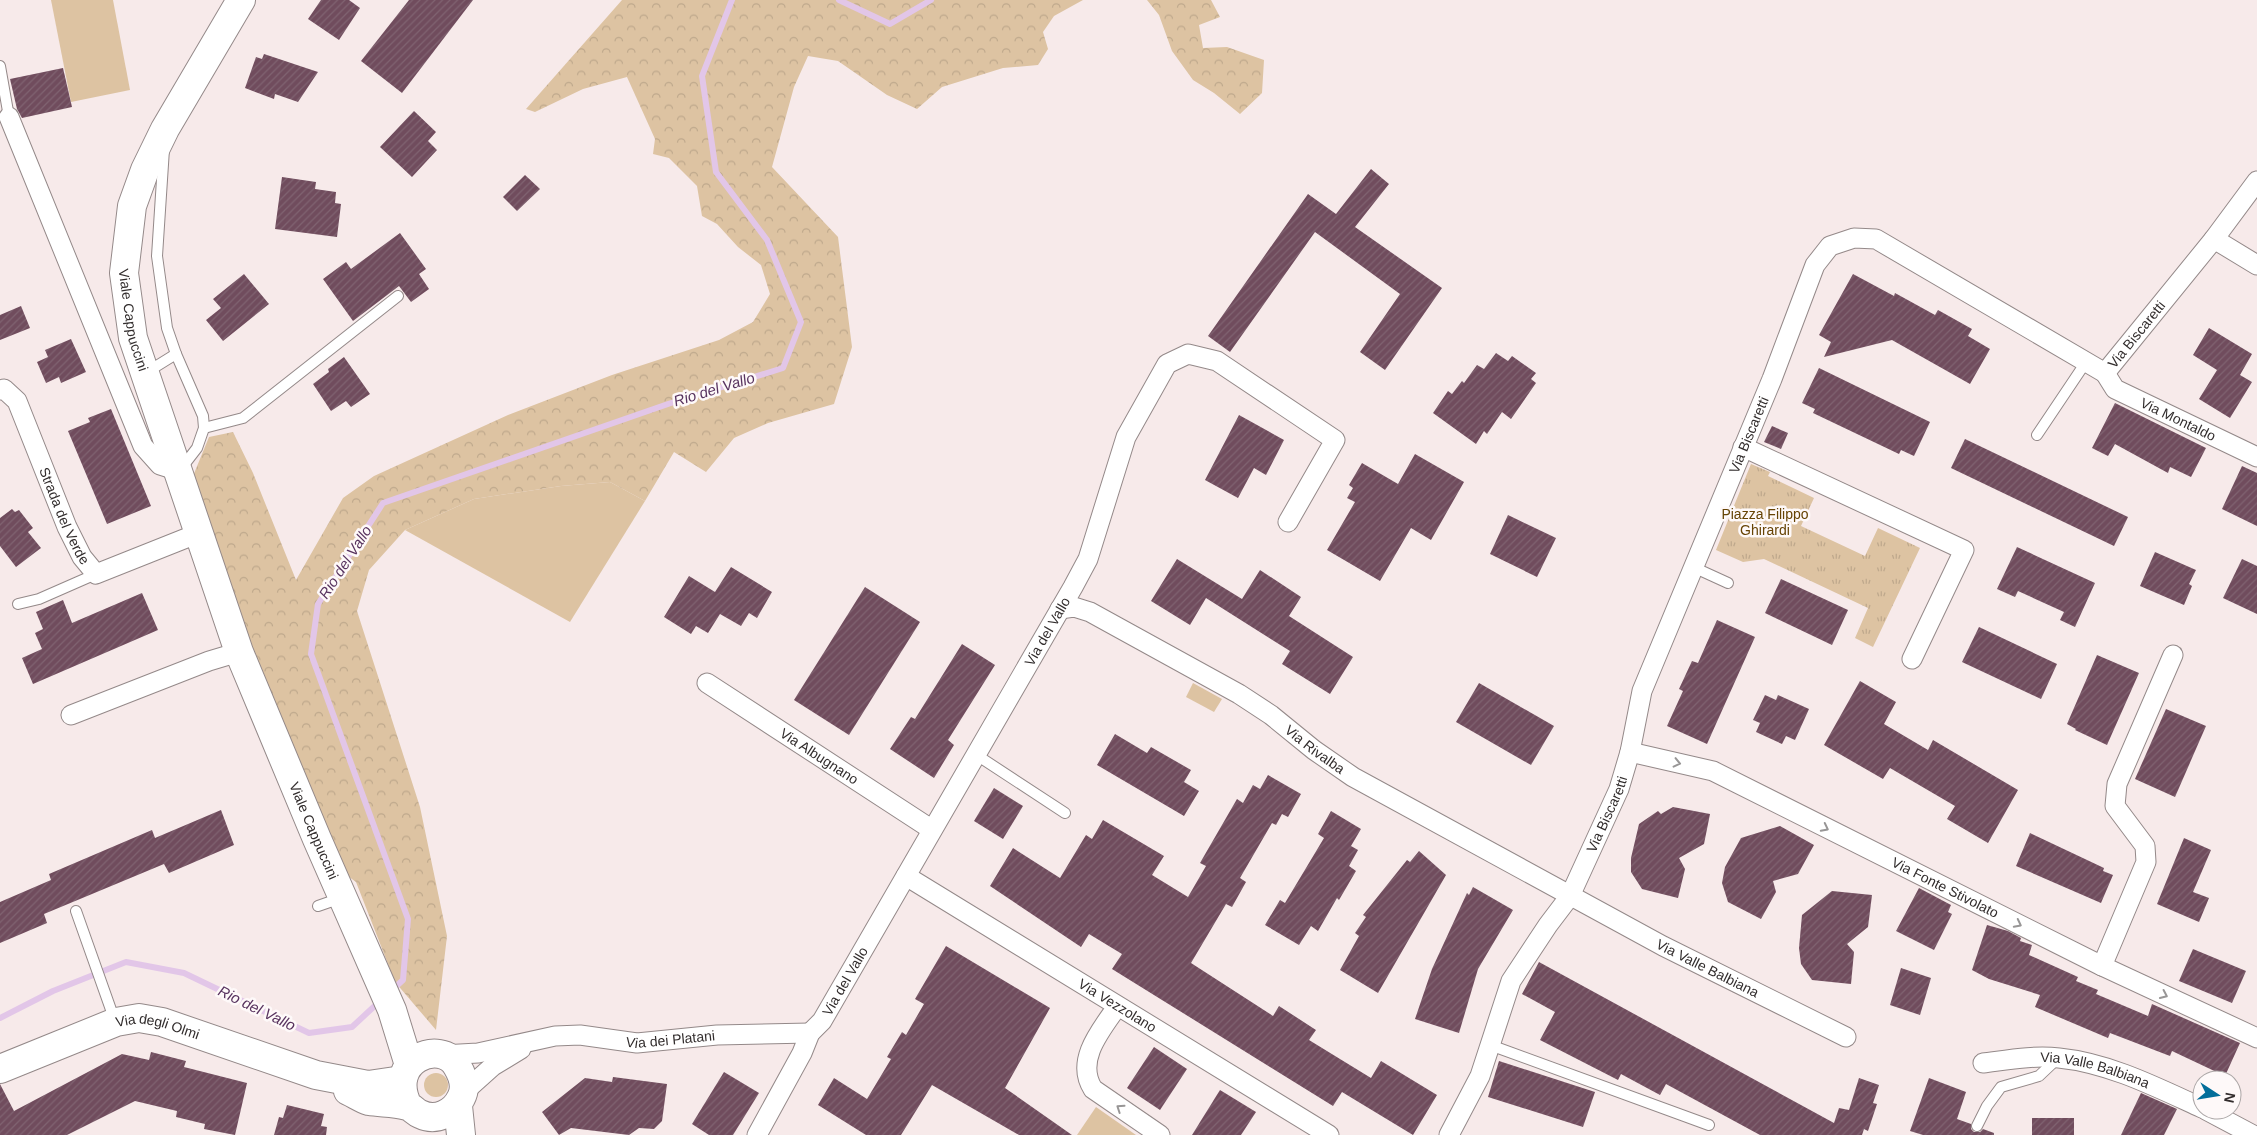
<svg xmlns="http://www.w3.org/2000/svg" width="2257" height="1135" font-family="Arial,sans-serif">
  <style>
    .green { fill: #ddc3a2 }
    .forest { fill: url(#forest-crowns) }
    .park { fill: url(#park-tufts) }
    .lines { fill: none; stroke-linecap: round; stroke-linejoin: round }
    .stream { stroke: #e2c6e8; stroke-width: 6 }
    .building { fill: url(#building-hatch) }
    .lane-casing { stroke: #948989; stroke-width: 12 }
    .street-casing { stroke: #948989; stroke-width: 21 }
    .secondary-casing { stroke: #948989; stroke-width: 30 }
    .lane { stroke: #fff; stroke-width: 10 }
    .street { stroke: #fff; stroke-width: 19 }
    .secondary { stroke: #fff; stroke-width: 28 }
    .oneway { stroke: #989696 }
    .labels { text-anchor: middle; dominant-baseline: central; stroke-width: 5; stroke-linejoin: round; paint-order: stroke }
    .street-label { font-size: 14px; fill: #322d2d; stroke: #fef9f9 }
    .park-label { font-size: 14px; fill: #664304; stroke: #fef9f9 }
    .water-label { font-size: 15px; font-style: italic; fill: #58335f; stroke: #fef9f9 }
  </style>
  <defs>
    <pattern id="forest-crowns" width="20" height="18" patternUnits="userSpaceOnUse" patternTransform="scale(1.25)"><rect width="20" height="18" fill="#ddc3a2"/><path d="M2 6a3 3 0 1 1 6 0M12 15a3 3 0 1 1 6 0" fill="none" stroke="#bea88c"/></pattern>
    <pattern id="park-tufts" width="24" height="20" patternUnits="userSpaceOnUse" patternTransform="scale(1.25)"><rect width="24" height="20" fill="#ddc3a2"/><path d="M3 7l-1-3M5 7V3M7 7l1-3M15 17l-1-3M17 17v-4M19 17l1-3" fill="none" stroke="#bea88c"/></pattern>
    <pattern id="building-hatch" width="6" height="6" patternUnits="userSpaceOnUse" patternTransform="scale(1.25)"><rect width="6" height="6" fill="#704c5d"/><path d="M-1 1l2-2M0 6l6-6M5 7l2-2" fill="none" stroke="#806371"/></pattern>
  </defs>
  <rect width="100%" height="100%" fill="#f7eaea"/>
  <g class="green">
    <path d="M51,0h62l17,90 -59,12z"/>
    <path d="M610,482l35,19 -75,121 -165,-92 69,-31 87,-13z"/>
    <path d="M1193,683l29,16 -8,13 -28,-15z"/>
    <circle cx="436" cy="1085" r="12"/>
    <path d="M1096,1107l40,28h-59z"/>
  </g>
  <g class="forest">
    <path d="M622,0h461l-29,16 -11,16 5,17 -10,16 -35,3 -61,19 -25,22 -30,-14 -49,-34 -30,-5 -14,31 -22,80 66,70 14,110 -18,57 -66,19 -34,15 -28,34 -32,-20 -29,49 -35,-19 -49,4 -87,13 -69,31 -36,40 -12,41 63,196 27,129 -11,94 -41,-48 -39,-100 -15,-11 -90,-221 -58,-174 16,-39 24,-5 20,41 43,107 47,-82 31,-22 134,-61 104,-40 107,-35 34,-18 17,-28 -9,-29 -23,-18 -21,-23 -15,-8 -5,-30 -28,-28 -16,-4 2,-15 -28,-62 -44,12 -48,23 -9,-3z"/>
    <path d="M1147,0h64l9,17 -21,8 4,23 24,-1 37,13 -2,33 -22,21 -26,-21 -21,-13 -21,-29 -13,-36z"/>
  </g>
  <path class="park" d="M1751,464l19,8 -2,4 46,22 -13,28 64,30 13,-28 42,20 -47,99 -18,-9 13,-30 -104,-49 -21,3 -27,-12z"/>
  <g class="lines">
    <g class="stream">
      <path d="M839,0l51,24 41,-24"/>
      <path d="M391,991l12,-11 5,-61 -97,-265 7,-50 65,-101 285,-99 115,-36 18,-46 -34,-82 -51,-68 -14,-96 30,-76"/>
      <path d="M0,1018l53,-27 73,-29 58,11 125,60 43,-6 28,-26"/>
    </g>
  </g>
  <g class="building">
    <path d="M321,0h28l11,8 -21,32 -31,-21z"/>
    <path d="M409,0h64l-71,93 -41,-32z"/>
    <path d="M264,54l54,18 -20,30 -23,-8 -1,5 -29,-11 11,-31 6,2z"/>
    <path d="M63,68l9,39 -50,11 -5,-9 -7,-30z"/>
    <path d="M414,111l22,21 -8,9 9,9 -25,27 -32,-30z"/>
    <path d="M1371,169l18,15 -34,43 87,61 -57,82 -25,-18 40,-58 -85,-62 -85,120 -22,-16 100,-142 28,20z"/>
    <path d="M525,175l15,14 -23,22 -14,-14z"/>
    <path d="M282,177l34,5 -1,7 21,3 -1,11 6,1 -4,33 -62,-8z"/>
    <path d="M400,233l26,36 -7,5 10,15 -18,13 -12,-16 -46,35 -30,-42 23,-17 5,7z"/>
    <path d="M244,274l25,30 -46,37 -17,-21 15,-12 -8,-9z"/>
    <path d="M1853,274l41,22 1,-3 40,22 3,-5 34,19 -4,7 22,13 -20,35 -78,-44 -68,17 7,-15 -12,-7z"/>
    <path d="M21,306l9,22 -30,12v-25z"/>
    <path d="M2209,328l43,26 -12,21 12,7 -22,36 -31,-19 18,-29 -24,-15z"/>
    <path d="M71,339l15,33 -25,11 -2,-6 -13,6 -9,-21 11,-5 -3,-7z"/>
    <path d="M1496,353l12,8 4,-5 24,17 -5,6 5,4 -25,36 -9,-7 -15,22 -3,-3 -8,13 -43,-31 15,-22 4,3 10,-13 2,2 13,-18 7,4z"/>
    <path d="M344,357l26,37 -19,13 -5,-6 -15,10 -18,-27 16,-12 -1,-3z"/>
    <path d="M1819,368l111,54 -16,34 -13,-6 -2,4 -86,-41 2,-4 -13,-6z"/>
    <path d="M2115,403l91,45 -15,29 -21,-10 -2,6 -53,-29 -7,12 -16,-8z"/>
    <path d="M111,409l40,97 -44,18 -39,-93 22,-9 -2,-4z"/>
    <path d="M1239,415l45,25 -18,35 -12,-7 -16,30 -33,-18z"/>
    <path d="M1772,426l16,7 -7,16 -17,-7z"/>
    <path d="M1965,439l163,78 -14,29 -163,-78z"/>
    <path d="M1415,454l49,28 -33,58 -20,-12 -31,53 -53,-31 28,-48 -8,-4 6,-10 -4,-3 13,-22 36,21z"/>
    <path d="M2242,466l15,7v53l-35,-17z"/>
    <path d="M12,509l3,3 4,-2 14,18 -5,4 13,16 -25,19 -16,-21v-28z"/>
    <path d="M1508,515l48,23 -19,39 -47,-23z"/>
    <path d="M2017,547l78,36 -20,44 -15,-7 4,-8 -46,-21 -3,6 -18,-8z"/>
    <path d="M2155,552l41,18 -7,14 3,2 -8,19 -44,-19z"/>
    <path d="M1177,559l65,40 18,-29 41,27 -12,19 64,41 -23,37 -48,-30 8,-13 -84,-53 -16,27 -39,-24z"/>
    <path d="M2242,559l15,7v48l-34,-16z"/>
    <path d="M731,567l41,25 -15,26 -8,-5 -8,13 -21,-12 -12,19 -12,-7 -5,8 -27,-17 25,-41 26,16z"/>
    <path d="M1781,579l67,31 -16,35 -67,-32z"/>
    <path d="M865,587l55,35 -71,113 -55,-35z"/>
    <path d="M142,593l16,37 -125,54 -11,-26 20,-9 -7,-16 8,-4 -7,-17 27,-12 9,23z"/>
    <path d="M1717,620l38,17 -48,107 -40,-18 16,-35 -4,-2 13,-28 6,2z"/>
    <path d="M1979,627l78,37 -16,35 -79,-37z"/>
    <path d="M962,644l33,21 -47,75 6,5 -20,33 -44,-29 21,-32 4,2z"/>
    <path d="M2097,655l42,18 -32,72 -32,-15 1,-1 -9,-5z"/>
    <path d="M1860,681l36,21 -12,22 44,26 5,-10 85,50 -30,53 -41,-24 8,-13 -65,-38 -7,11 -59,-34z"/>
    <path d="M1479,683l75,43 -23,39 -75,-43z"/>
    <path d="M1765,695l11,5 2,-5 31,14 -14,31 -9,-4 -4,8 -26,-12 4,-9 -7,-3z"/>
    <path d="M2166,709l40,17 -31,71 -40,-18z"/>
    <path d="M1115,734l32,19 4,-6 40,23 -7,12 15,9 -15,25 -87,-51z"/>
    <path d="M1268,775l33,19 -13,23 -6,-3 -6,11 -4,-2 -32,55 6,4 -14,25 -6,-3 -35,59 82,53 6,-10 37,24 -7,10 62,38 10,-17 56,34 -24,40 -71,-43 -9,14 -221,-137 10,-15 -33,-20 -8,13 -91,-61 23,-38 47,30 26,-43 6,4 11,-19 61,36 -12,19 36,22 18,-31 -6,-3 37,-64 6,4 10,-18 7,4z"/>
    <path d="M994,788l29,18 -20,33 -29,-18z"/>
    <path d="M1673,807l37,7 -6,30 -25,14 6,11 -7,29 -36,-9 -11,-17v-14l8,-34 19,-13 3,3z"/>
    <path d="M221,810l13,35 -65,28 -5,-9 -120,50 3,9 -47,20v-41l51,-22 -2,-6 103,-44 3,8z"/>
    <path d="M1331,811l30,18 -10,17 7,4 -9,16 7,5 -17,29 -2,-2 -19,33 -7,-5 -12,19 -34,-20 15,-25 5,3 39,-65 -6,-4z"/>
    <path d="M1780,826l34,19 -16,29 -25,7 3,11 -15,27 -33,-17 -6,-19 3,-16 16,-29z"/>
    <path d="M2030,833l74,35 -1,3 10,4 -12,28 -85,-37z"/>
    <path d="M2184,838l27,12 -18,42 16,6 -10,24 -42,-18z"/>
    <path d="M1419,851l27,24 -68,118 -38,-23 19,-34 -4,-3 11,-16 -3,-2 44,-55 3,2z"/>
    <path d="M1473,887l40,23 -35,59 -19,64 -44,-14 17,-50 35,-76 2,2z"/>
    <path d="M1919,888l32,17 -3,7 4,2 -18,36 -38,-19z"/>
    <path d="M1832,891l40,4 -4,32 -21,17 7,8 -3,32 -39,-4 -11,-16 -2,-16 3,-33z"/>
    <path d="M1987,925l21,6 13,7 -1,3 12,4 -3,10 49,22 -2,4 22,9 -2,4 52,22 4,-12 88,39 -15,33 -53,-25 -2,5 -60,-23 -2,5 -73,-31 5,-12 -51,-16 -17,-9z"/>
    <path d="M946,946l104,62 -45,80 67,47h-53l-87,-50 -31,50h-35l-48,-30 16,-27 33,21 24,-40 -4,-2 15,-25 4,3 18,-31 -9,-5z"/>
    <path d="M2193,949l53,22 -14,32 -53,-22z"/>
    <path d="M1539,962l295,161 5,-15 10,2 10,-32 20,7 -6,18 4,1 -9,27 -4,-2 -2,6h-102l-94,-51 -6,11 -39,-21 -3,6 -78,-40 15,-28 -33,-18z"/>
    <path d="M1901,968l30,10 -11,37 -30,-10z"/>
    <path d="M1154,1047l33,22 -27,41 -33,-22z"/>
    <path d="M151,1052l35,9 -2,6 63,16 -12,52 -31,-6 1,-5 -29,-7 1,-6 -42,-10 -68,34h-67v-51l14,27 108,-57 27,6z"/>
    <path d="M1499,1061l96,31 -12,35 -95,-30z"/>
    <path d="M724,1072l35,21 -26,42h-24l-17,-11z"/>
    <path d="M613,1077l54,7 -5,37 -8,8 -15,-1 -10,7 -58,-7 -12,7 -17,-23 43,-34 27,4z"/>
    <path d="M1929,1078l37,14 -9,27 14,5v5l3,3h6l3,-3 11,4v2h-71l-13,-4z"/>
    <path d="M1220,1090l36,22 -15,23h-49z"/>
    <path d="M2141,1093l36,16 -13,26h-43z"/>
    <path d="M287,1105l37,9 -3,12 6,1 -1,8h-52l5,-18 4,1z"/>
    <rect x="2032" y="1118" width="42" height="17"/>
  </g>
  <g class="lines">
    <defs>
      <g id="lane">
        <path d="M0,66l9,51"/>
        <path d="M164,149l-7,107 10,72 9,26 27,62 1,12 -7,20 -17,22"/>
        <path d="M147,372l29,-18"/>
        <path d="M204,428l39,-10 155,-122"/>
        <path d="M2037,435l49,-73"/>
        <path d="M1693,567l35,16"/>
        <path d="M18,604l21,-5 57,-25"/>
        <path d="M975,754l90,59"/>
        <path d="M318,906l23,-8"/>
        <path d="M76,911l39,110"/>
        <path d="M1490,1045l219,80"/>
        <path d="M1977,1126l10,-20 14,-19 38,-11 19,-18"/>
      </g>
      <g id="street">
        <path d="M9,117l134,329 17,19 19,6"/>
        <path d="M2214,239l43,26"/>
        <path id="s1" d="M2105,373l10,16 142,68"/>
        <path id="s2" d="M0,390l4,-1 13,12 50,126 15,30 14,17 103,-41"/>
        <path d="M1743,447l221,103 -52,109"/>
        <path id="s3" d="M1060,609l14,-2 16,5 149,82 32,21 43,35 39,27 310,169 183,91"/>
        <path id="s4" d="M707,683l224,146"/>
        <path d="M71,715l138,-54 30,-9"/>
        <path id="s5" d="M1630,752l83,19 389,195 155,72"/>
        <path id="s6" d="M906,876l423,259"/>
        <path d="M2102,966l44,-104 -1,-16 -30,-40 2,-22 56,-129"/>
        <path d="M1117,1007c-17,24 -42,54 -24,82l67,46"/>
        <path id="s7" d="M442,1055l36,-2 77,-17 25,-1 57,8 80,-8 93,-2"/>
        <path id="s8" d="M1983,1063c24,-3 51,-8 76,-5 50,5 97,29 143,50"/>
        <path d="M464,1092l29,-26 28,-17"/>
        <path d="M2206,1110l47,25"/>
        <path id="s9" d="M757,1135l45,-82 8,-20 12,-12 251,-434 15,-28 38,-122 41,-73 21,-10 29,7 118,79 -47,82"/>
        <path id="s10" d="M1449,1135l31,-59 31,-95 37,-56 22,-29 49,-107 11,-37 12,-61 130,-312 43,-114 15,-19 24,-8 22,1 229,134 109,-134 43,-58"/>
      </g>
      <g id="secondary">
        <path id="s11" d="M241,0l-76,129 -20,41 -13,36 -8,67 9,65 106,314 78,187 75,171 17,55"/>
        <path id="s12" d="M0,1069l116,-47 23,-4 23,4 154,53 52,10 34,-5"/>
        <path d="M348,1091c7,3 14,8 21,10 12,2 26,1 38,5 5,1 8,6 13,8 16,8 34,-1 41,-16 6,-11 2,-22 -4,-32 -16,-28 -72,-6 -49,40"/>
        <path d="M458,1106l3,29"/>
      </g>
    </defs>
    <use href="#lane" class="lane-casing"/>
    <use href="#street" class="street-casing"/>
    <use href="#secondary" class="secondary-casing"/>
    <use href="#lane" class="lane"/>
    <use href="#street" class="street"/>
    <use href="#secondary" class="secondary"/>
  </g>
  <defs><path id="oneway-chevron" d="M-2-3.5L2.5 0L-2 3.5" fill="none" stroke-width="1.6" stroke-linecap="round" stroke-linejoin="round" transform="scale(1.25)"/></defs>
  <g class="oneway">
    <use href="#oneway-chevron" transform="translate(1677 763) rotate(13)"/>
    <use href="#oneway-chevron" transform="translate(1825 828) rotate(27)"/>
    <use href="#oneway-chevron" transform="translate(2018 924) rotate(27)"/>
    <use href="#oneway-chevron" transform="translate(2164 995) rotate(25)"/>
    <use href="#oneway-chevron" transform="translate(1120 1108) rotate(-146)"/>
  </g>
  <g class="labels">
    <g class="street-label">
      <text stroke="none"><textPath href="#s11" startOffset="349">Viale Cappuccini</textPath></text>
      <text stroke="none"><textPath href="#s10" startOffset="1335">Via Biscaretti</textPath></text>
      <text stroke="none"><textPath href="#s1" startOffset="89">Via Montaldo</textPath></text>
      <text stroke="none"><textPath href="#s10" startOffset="766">Via Biscaretti</textPath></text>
      <text stroke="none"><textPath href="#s2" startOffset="146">Strada del Verde</textPath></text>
      <text stroke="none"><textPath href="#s9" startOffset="582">Via del Vallo</textPath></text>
      <text stroke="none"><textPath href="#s3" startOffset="295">Via Rivalba</textPath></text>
      <text stroke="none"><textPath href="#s4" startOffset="134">Via Albugnano</textPath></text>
      <text stroke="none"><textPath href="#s10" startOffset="360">Via Biscaretti</textPath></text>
      <text stroke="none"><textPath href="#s11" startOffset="892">Viale Cappuccini</textPath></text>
      <text stroke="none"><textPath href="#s5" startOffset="345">Via Fonte Stivolato</textPath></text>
      <text stroke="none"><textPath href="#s3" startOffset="745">Via Valle Balbiana</textPath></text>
      <text stroke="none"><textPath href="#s9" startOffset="178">Via del Vallo</textPath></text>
      <text stroke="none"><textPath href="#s6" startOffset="248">Via Vezzolano</textPath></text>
      <text stroke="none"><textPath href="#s12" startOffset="168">Via degli Olmi</textPath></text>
      <text stroke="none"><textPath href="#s7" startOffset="231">Via dei Platani</textPath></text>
      <text stroke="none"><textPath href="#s8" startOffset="114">Via Valle Balbiana</textPath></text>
    </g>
    <g class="park-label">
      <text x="1765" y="514">Piazza Filippo<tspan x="1765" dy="16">Ghirardi</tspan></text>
    </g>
    <g class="water-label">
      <text transform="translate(714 389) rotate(-17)">Rio del Vallo</text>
      <text transform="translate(345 562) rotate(-57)">Rio del Vallo</text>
      <text transform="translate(257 1008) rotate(26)">Rio del Vallo</text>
    </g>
  </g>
  <g transform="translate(2217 1095) rotate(102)"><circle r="24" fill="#fef9f9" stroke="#aca7a7"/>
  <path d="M0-4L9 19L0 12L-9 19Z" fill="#036e9a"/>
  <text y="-8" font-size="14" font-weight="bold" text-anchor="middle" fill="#322d2d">N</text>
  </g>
</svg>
